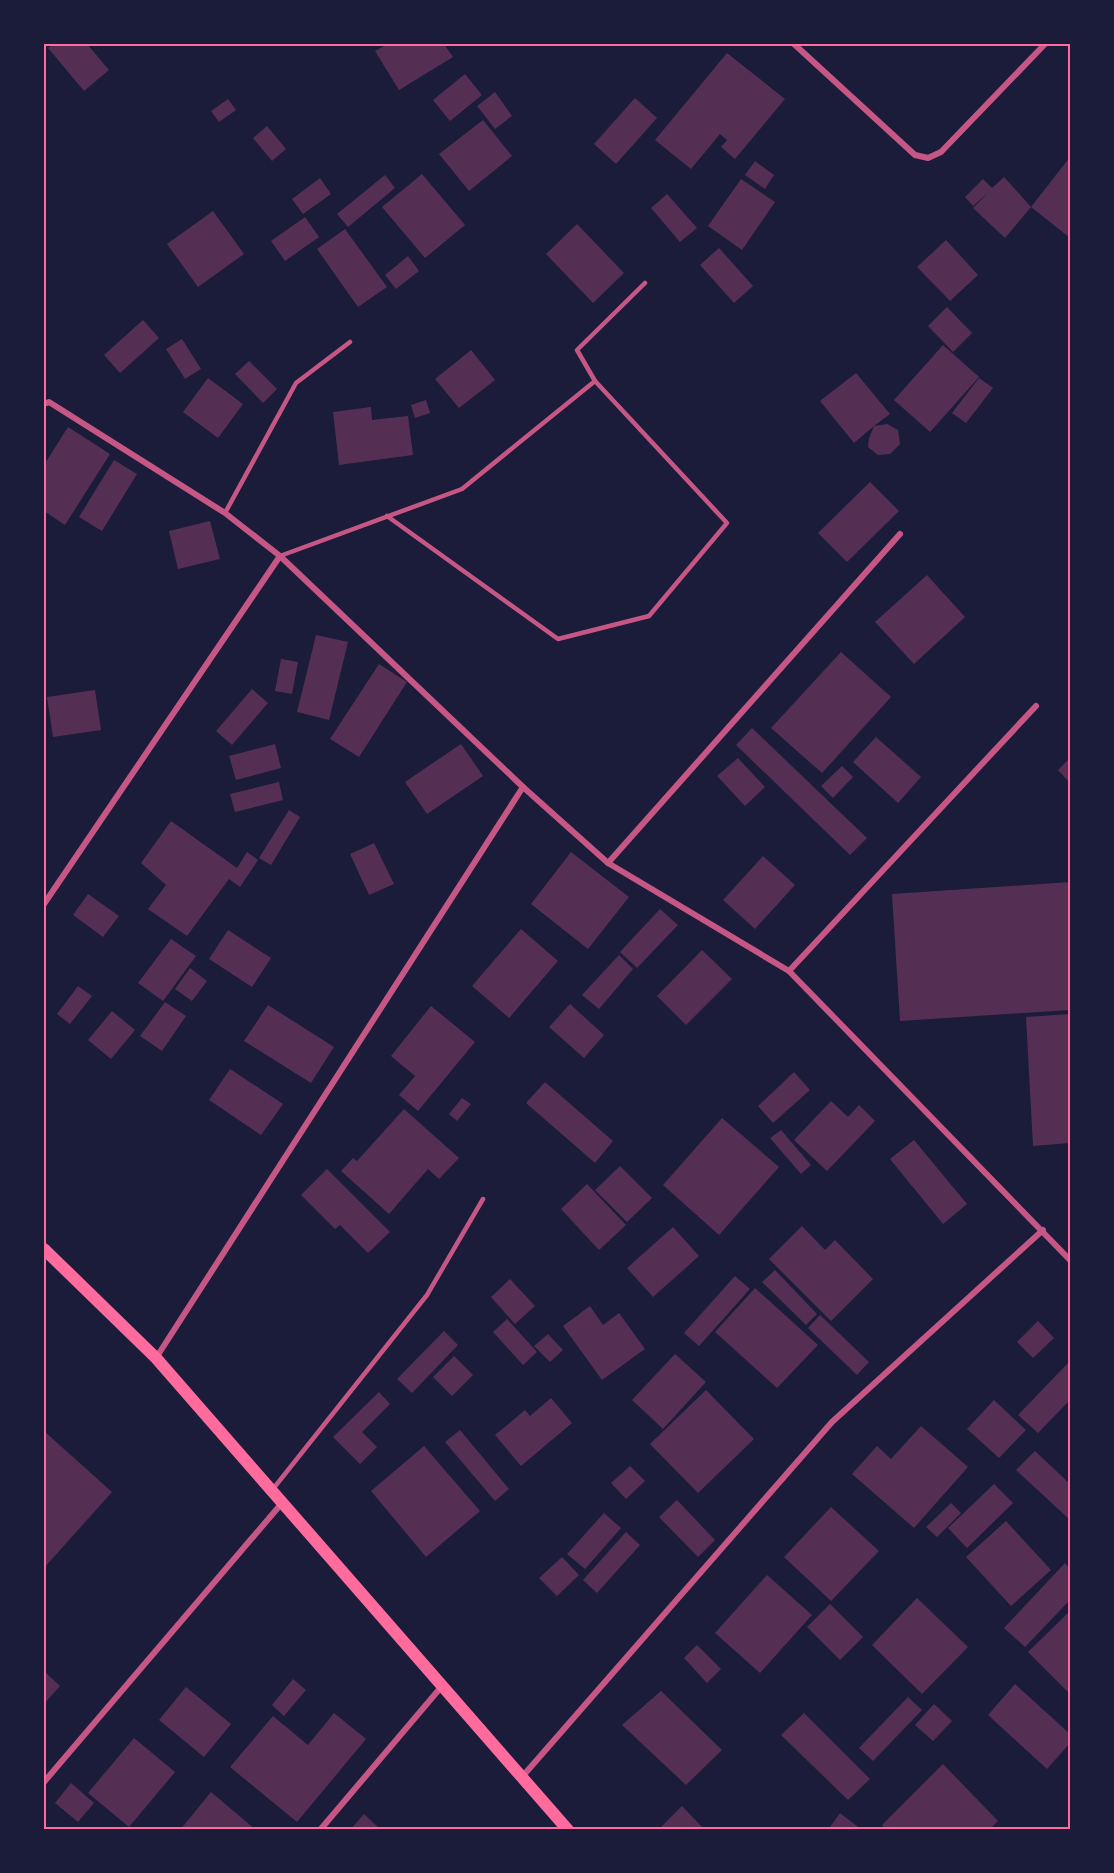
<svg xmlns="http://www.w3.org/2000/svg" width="1114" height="1873" font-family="'Alegreya Sans',sans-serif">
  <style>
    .building { fill: #542f53 }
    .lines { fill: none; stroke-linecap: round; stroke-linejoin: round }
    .service { stroke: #c65784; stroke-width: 4.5 }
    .minor { stroke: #c65784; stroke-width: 6 }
    .secondary { stroke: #ff6b9d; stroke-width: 12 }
    .neatline { fill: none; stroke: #ff6b9d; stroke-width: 2 }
  </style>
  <rect width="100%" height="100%" fill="#1b1b3a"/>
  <g class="building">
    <path d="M53,44h34l22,26 -25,21 -36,-43z"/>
    <path d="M388,44h56l9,13 -54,33 -24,-39z"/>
    <path d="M727,53l58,46 -50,60 -14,-12 6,-7 -7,-6 -29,35 -36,-29z"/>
    <path d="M465,74l17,21 -32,26 -17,-21z"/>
    <path d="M495,92l17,24 -17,13 -18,-23z"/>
    <path d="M635,98l22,20 -41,46 -22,-20z"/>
    <path d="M228,99l8,11 -17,12 -8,-11z"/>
    <path d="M483,120l29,36 -43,35 -30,-37z"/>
    <path d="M267,126l19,23 -14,12 -19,-23z"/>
    <path d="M1070,157v81l-39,-31 -26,31 -32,-30 16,-16 -16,14 -8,-9 18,-18 9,9 12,-11 27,30z"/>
    <path d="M755,161l19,14 -9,14 -20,-14z"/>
    <path d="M422,174l43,51 -40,33 -43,-51z"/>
    <path d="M385,175l10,13 -47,39 -11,-13z"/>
    <path d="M320,178l11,16 -28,20 -11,-15z"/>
    <path d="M741,179l34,23 -33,48 -34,-24z"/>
    <path d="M667,194l30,34 -17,14 -29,-34z"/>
    <path d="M213,211l31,43 -46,33 -31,-43z"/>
    <path d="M305,217l14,20 -34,24 -14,-20z"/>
    <path d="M577,224l47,49 -31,30 -47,-49z"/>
    <path d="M345,229l42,58 -29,20 -41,-58z"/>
    <path d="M946,240l32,35 -28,26 -33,-34z"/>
    <path d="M719,248l34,38 -19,17 -34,-38z"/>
    <path d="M408,256l11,15 -23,18 -11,-14z"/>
    <path d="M947,307l25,26 -19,19 -25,-26z"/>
    <path d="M143,320l16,18 -39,35 -16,-18z"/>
    <path d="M182,339l19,30 -16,10 -19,-30z"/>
    <path d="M943,345l36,32 -49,55 -36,-32z"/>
    <path d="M471,350l24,30 -36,28 -24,-29z"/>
    <path d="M249,361l28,28 -14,14 -28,-29z"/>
    <path d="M856,373l34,41 -16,12 13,-2 11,6 2,14 -10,10 -12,1 -10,-8 1,-9 5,-12 -20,17 -34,-42z"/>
    <path d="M208,378l35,26 -25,34 -35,-26z"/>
    <path d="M979,378l14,10 -27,35 -14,-10z"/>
    <path d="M426,400l4,13 -15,5 -4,-13z"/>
    <path d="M371,407l1,13 36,-4 5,39 -74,10 -6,-53z"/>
    <path d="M68,427l42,27 -45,71 -21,-14v-46z"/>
    <path d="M114,460l23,14 -35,57 -23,-14z"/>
    <path d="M870,482l29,29 -52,51 -29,-29z"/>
    <path d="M210,521l10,38 -42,10 -9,-38z"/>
    <path d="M927,575l38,42 -51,47 -39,-42z"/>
    <path d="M316,635l32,7 -19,78 -32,-8z"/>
    <path d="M841,652l50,45 -69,76 -51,-45z"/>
    <path d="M281,659l17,3 -6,32 -17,-3z"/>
    <path d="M379,664l28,18 -48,75 -29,-18z"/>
    <path d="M252,689l16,14 -36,42 -16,-14z"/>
    <path d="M95,690l6,40 -48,7 -6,-40z"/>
    <path d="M752,728l115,110 -17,17 -114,-110z"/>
    <path d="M876,737l45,40 -23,26 -45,-41z"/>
    <path d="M275,744l6,24 -45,12 -7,-24z"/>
    <path d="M461,744l22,32 -56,38 -22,-32z"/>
    <path d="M738,758l27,29 -20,19 -28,-30z"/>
    <path d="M1070,758v25l-12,-13z"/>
    <path d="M842,766l11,11 -20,21 -12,-12z"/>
    <path d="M279,782l4,18 -48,12 -5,-18z"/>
    <path d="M289,810l11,7 -29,48 -12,-7z"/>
    <path d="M171,821l66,47 10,-16 11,8 -18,27 -11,-8 -42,57 -39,-27 18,-24 -25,-22z"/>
    <path d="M374,843l20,41 -25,11 -19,-41z"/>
    <path d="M571,852l58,45 -41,52 -57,-45z"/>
    <path d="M763,856l32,29 -40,44 -32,-29z"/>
    <path d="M1070,882v128l-170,11 -8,-127z"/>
    <path d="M88,894l31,22 -16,21 -30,-22z"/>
    <path d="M660,909l18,16 -41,43 -17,-16z"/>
    <path d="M521,929l37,32 -49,57 -37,-32z"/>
    <path d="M228,930l43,28 -19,29 -43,-28z"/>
    <path d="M171,939l25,17 -33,45 -25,-18z"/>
    <path d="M702,950l30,29 -46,46 -29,-29z"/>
    <path d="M619,955l14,14 -34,40 -17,-14z"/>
    <path d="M190,968l17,13 -15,20 -17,-12z"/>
    <path d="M78,986l14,10 -22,28 -13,-10z"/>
    <path d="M165,1002l21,14 -24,35 -22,-15z"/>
    <path d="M570,1004l34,31 -20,23 -35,-31z"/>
    <path d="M268,1005l66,42 -23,36 -67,-42z"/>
    <path d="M431,1006l44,36 -57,69 -19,-16 16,-19 -24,-20z"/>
    <path d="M112,1011l23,19 -24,29 -23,-19z"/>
    <path d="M1070,1014v129l-37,3 -7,-129z"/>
    <path d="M230,1069l53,35 -22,31 -52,-35z"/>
    <path d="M794,1072l16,18 -37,33 -15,-17z"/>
    <path d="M545,1082l68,59 -18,22 -69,-60z"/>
    <path d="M462,1098l9,6 -14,17 -8,-7z"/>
    <path d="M831,1101l17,16 11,-12 16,16 -48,50 -33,-31z"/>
    <path d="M404,1109l55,49 -20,21 -11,-10 -39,45 -48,-43 12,-13 4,3z"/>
    <path d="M722,1118l57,49 -60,68 -56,-50z"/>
    <path d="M781,1130l30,35 -10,9 -31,-36z"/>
    <path d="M914,1140l53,64 -24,20 -53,-65z"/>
    <path d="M620,1166l32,32 -25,24 -32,-32z"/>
    <path d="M327,1169l63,63 -22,21 -28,-28 -5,4 -34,-34z"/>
    <path d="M587,1184l39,41 -27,25 -38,-41z"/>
    <path d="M802,1226l23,24 10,-10 38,39 -42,42 -62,-62z"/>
    <path d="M673,1227l26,29 -46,41 -26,-29z"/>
    <path d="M775,1270l42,44 -11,11 -44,-43z"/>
    <path d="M735,1276l15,13 -51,57 -15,-13z"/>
    <path d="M510,1279l25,27 -20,18 -24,-27z"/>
    <path d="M755,1288l63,57 -41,43 -62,-56z"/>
    <path d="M590,1306l13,19 16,-12 26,36 -43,31 -39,-54z"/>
    <path d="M820,1315l49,47 -12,13 -49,-47z"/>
    <path d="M507,1319l30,33 -14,13 -30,-33z"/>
    <path d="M1038,1321l16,17 -21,20 -16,-16z"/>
    <path d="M444,1331l14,14 -46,48 -15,-14z"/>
    <path d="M548,1334l15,16 -13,12 -16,-16z"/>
    <path d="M675,1354l31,28 -43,47 -31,-29z"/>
    <path d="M454,1356l19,19 -21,21 -19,-19z"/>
    <path d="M1068,1363l2,2v35l-32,33 -20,-18z"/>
    <path d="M706,1390l48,49 -56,54 -48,-49z"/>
    <path d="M379,1392l11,12 -28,28 15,15 -17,17 -27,-27z"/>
    <path d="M551,1398l21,25 -51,43 -26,-31 30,-25 5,6z"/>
    <path d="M994,1400l32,30 -27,28 -32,-29z"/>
    <path d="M921,1426l47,41 -54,61 -62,-54 25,-28 14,13z"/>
    <path d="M460,1430l49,59 -14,12 -50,-59z"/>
    <path d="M44,1431l68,61 -68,76z"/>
    <path d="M424,1446l56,65 -54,46 -55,-66z"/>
    <path d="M1035,1451l35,33v36l-54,-50z"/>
    <path d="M630,1466l15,15 -19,18 -15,-16z"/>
    <path d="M994,1484l19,19 -46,45 -19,-20z"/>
    <path d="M677,1500l38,40 -17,17 -39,-40z"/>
    <path d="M951,1503l10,10 -24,24 -11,-10z"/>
    <path d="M831,1507l48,44 -48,50 -47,-44z"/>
    <path d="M604,1513l17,15 -36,41 -18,-15z"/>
    <path d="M1006,1521l45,49 -40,36 -45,-49z"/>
    <path d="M626,1532l14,13 -43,48 -14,-13z"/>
    <path d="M562,1557l17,18 -22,21 -18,-18z"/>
    <path d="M1065,1563l5,6v31l-45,47 -21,-19z"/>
    <path d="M767,1575l45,40 -52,58 -45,-40z"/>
    <path d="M917,1598l51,49 -46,47 -50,-49z"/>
    <path d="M830,1604l33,33 -23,23 -33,-33z"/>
    <path d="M1070,1611v83l-42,-42z"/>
    <path d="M697,1645l24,24 -14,14 -23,-25z"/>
    <path d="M44,1671l16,15 -16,18z"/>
    <path d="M293,1679l13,11 -22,26 -12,-11z"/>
    <path d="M1015,1684l55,50v9l-23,26 -59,-54z"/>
    <path d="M186,1687l45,37 -27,33 -45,-37z"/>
    <path d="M661,1691l61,59 -36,35 -64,-60z"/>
    <path d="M908,1697l14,13 -49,51 -14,-13z"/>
    <path d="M934,1704l18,17 -19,20 -18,-16z"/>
    <path d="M334,1713l32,26 -69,83 -67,-55 43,-51 35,29z"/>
    <path d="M804,1713l66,66 -22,21 -67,-65z"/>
    <path d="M134,1738l41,34 -46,55 -41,-34z"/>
    <path d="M943,1764l55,57 -9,9h-102l-5,-5z"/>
    <path d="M71,1783l23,20 -16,19 -23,-19z"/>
    <path d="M211,1792l45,38h-76z"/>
    <path d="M682,1806l23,24h-47z"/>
    <path d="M840,1813l22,17h-34z"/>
    <path d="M364,1814l17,16h-31z"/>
  </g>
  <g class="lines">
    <g class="service">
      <path d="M225,513l71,-130 54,-41"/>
      <path d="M387,516l171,123 91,-23 78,-93 -132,-142 -18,-31 68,-67"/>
      <path d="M280,556l182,-67 133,-108"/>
      <path d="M273,1489l154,-194 56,-96"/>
    </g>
    <g class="minor">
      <path d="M794,44l121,111 13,3 13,-6 104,-108"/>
      <path d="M44,404l5,-2 176,111 55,43 243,231 85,76 181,108 281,289"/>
      <path d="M608,863l292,-329"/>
      <path d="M44,904l236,-348"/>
      <path d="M789,971l247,-265"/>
      <path d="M156,1358l367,-571"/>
      <path d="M522,1777l310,-355 211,-192"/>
      <path d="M44,1782l238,-279"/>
      <path d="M320,1830l122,-144"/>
    </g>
    <path class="secondary" d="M44,1249l112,109 412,472"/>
  </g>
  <rect width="1114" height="1873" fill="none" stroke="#1b1b3a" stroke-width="90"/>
  <rect x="45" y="45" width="1024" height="1783" class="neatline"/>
</svg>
